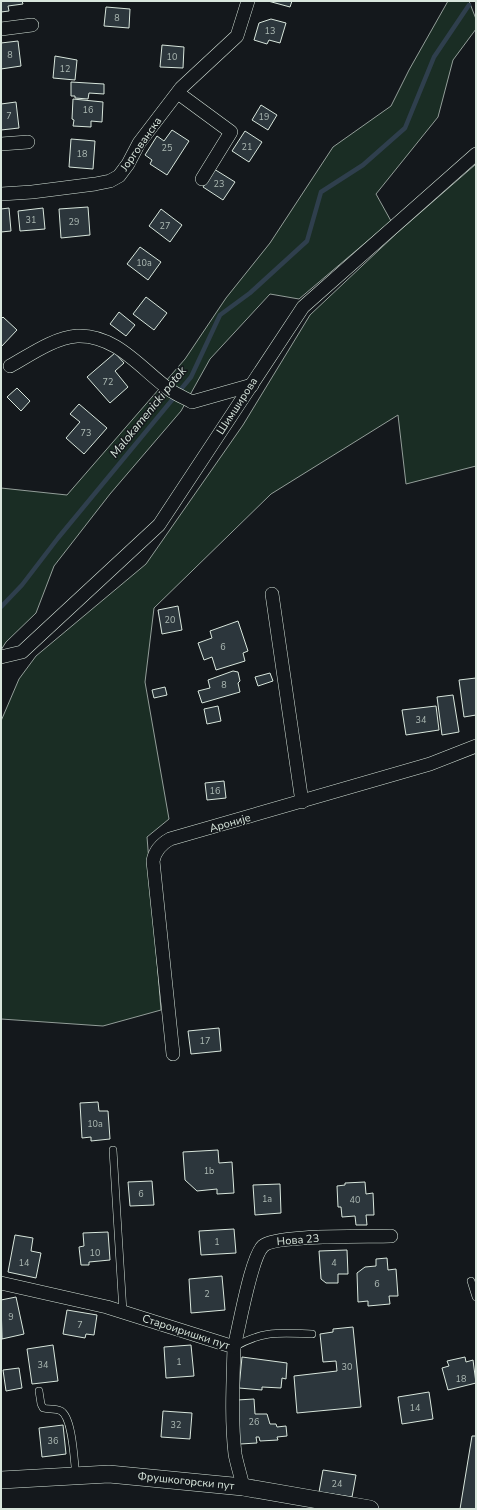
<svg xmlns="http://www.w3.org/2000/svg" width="477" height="1510" font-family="'Nunito Sans',sans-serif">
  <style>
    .green { fill: #1a2d24; stroke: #939e99 }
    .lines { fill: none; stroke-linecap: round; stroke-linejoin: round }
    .stream { stroke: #2f3f4d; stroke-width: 4.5 }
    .building { fill: #2c363c; stroke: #d8e6dc }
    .service-casing { stroke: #d8e6dc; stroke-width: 8 }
    .minor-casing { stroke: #d8e6dc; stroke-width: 14 }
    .tertiary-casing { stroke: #d8e6dc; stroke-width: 18 }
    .service { stroke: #14181c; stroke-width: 7 }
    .minor { stroke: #14181c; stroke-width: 13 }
    .tertiary { stroke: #14181c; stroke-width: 17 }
    .labels { text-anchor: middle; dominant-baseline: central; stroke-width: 3; stroke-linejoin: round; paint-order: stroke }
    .number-label { font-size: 9px; fill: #adbab4 }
    .street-label { font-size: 11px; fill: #d8e6dc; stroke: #14181c }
    .water-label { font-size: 12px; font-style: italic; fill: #d8e6dc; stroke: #14181c }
  </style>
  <rect width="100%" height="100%" fill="#14181c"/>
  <g class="green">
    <path d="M448,1h21l7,18v10l-23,31 -15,57 -62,77 15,27 -92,78 -29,-5 -60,65 -29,52 -71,83 -56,72 -18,47 -30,29 -5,8v-162l66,7 118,-136 41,-61 44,-55 63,-96 58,-41 18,-36z"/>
    <path d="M476,164v302l-70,18 -8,-69 -127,79 -117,114 -9,74 24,137 -22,18 14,173 -58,16 -102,-7v-298l18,-42 17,-23 110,-92 97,-139 67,-110 87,-82z"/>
  </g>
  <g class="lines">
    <path class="stream" d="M1,607l21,-22 36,-47 133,-161 29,-62 30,-22 57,-52 14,-49 42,-27 42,-37 29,-71 35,-52"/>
  </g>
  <g class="building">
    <path d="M1,1h21l1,3 -15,2 1,5 -8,1z"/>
    <path d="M268,1h24l-2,6z"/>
    <path d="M106,7l24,2 -1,19 -25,-2z"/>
    <path d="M271,19l15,4 -6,20 -11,-3 -2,4 -13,-4 5,-17z"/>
    <path d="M18,41l3,25 -20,3v-26z"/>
    <path d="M162,45l22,2 -1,21 -23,-1z"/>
    <path d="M55,56l22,4 -2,20 -22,-2z"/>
    <path d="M71,82l33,2v10l-15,-1 -1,6 -13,-1v-2h-4z"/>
    <path d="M73,99l30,3 -1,20 -11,-1v6l-18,-1 1,-6 -2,-1z"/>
    <path d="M16,102l3,26 -18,2v-26z"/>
    <path d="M261,105l16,10 -9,15 -16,-10z"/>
    <path d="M172,130l17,11 -22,34 -17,-11 2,-4 -7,-5 12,-19 7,5z"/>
    <path d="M245,131l17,11 -13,20 -17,-11z"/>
    <path d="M71,139l24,2 -2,28 -24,-2z"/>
    <path d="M214,169l21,13 -12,18 -20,-13z"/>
    <path d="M88,207l2,28 -29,3 -2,-29z"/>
    <path d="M9,208l2,23 -10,1v-23z"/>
    <path d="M43,208l2,21 -25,2 -2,-20z"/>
    <path d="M161,209l21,16 -12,17 -21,-16z"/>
    <path d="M140,247l21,15 -13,18 -21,-16z"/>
    <path d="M146,297l21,16 -13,17 -21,-16z"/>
    <path d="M119,312l16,13 -9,11 -16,-12z"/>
    <path d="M3,317l14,13 -16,17v-28z"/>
    <path d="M115,353l9,10 -9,8 13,16 -18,16 -23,-26z"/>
    <path d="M17,388l13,13 -9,10 -14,-14z"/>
    <path d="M79,404l28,24 -23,26 -18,-16 14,-16 -10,-8z"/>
    <path d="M178,606l4,24 -20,4 -4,-24z"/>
    <path d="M238,621l10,30 -5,2 2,8 -29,9 -4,-13 -8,3 -6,-17 14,-5 -2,-7z"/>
    <path d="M233,671l5,1 2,9 -2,2 2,9 -38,11 -4,-12 12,-3 -2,-8z"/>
    <path d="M270,673l3,8 -15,5 -3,-9z"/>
    <path d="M476,678v37l-12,2 -5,-37z"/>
    <path d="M165,687l2,8 -13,3 -2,-8z"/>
    <path d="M453,695l6,37 -17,3 -5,-38z"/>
    <path d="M218,706l3,15 -14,3 -3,-15z"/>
    <path d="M436,706l3,24 -33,5 -4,-25z"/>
    <path d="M224,781l2,17 -19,2 -2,-17z"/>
    <path d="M219,1028l2,23 -30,3 -3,-23z"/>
    <path d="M98,1102l1,9h9l2,28 -19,2v-4l-9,1 -2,-35z"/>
    <path d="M218,1150l1,13 13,-1 2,31 -17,1v-5l-20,2 -12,-11 -2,-28z"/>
    <path d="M152,1181l2,24 -24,1 -2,-24z"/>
    <path d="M365,1182l1,12 7,-1 1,22h-8l1,10h-11l-1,-9 -13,1 -1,-10h-3l-1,-21 8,-1v-2z"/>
    <path d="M280,1184l1,29 -26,2 -2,-30z"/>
    <path d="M234,1229l2,24 -35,2 -2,-24z"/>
    <path d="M108,1232l2,28 -21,2v3h-8l-2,-18 5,-1 -1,-13z"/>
    <path d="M15,1235l18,3 -2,13 10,2 -5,25 -28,-6z"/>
    <path d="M347,1250l1,24h-10v9h-12l-5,-4 -2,-28z"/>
    <path d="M387,1258l1,12 8,-1 2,27h-9l1,8 -22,2v-5l-10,1 -1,-29 8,-6 11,-1v-7z"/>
    <path d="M222,1276l3,34 -34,3 -2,-34z"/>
    <path d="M16,1297l8,37 -22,5 -1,-39z"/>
    <path d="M67,1310l30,5 -3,20 -8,-1 -1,4 -22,-4z"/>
    <path d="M353,1327l8,80 -64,6 -3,-37 43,-5 -1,-10 -13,1 -3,-28 13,-2v-3z"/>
    <path d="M53,1345l5,36 -26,3 -5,-35z"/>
    <path d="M191,1345l3,31 -28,2 -2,-31z"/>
    <path d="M242,1357l45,6 -1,16 -4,-1 -1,10 -19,-1v3l-23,-2z"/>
    <path d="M465,1357l1,5 7,-2 3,23 -28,7 -6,-22 7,-2 -2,-5z"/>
    <path d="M19,1368l3,20 -16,3 -3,-21z"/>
    <path d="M429,1392l4,27 -31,5 -4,-27z"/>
    <path d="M254,1399l1,15h12l3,10h6l1,3 9,-1 1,10 -10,1 1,3 -18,1 -1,-4h-3l1,6 -17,1 -3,-44z"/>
    <path d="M163,1411l29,2 -2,26 -29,-2z"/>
    <path d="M63,1425l3,29 -24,3 -3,-29z"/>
    <path d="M472,1436h4v73h-16z"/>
    <path d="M323,1470l33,5 -4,22 -33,-5z"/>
  </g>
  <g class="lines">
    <defs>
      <g id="service">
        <path d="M113,1150l10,162"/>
        <path d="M471,1281l5,16"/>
        <path d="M234,1347c30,-17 46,-14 78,-13"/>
        <path d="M39,1391l2,13 2,4c6,2 12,0 18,3 12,7 13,51 15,65"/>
      </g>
      <g id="minor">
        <path d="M1,29l31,-4"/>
        <path d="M178,93l53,39 -29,47"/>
        <path d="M1,144l27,-2"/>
        <path d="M1,194l31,-2 63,-8 15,-3 9,-5 9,-12 11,-21 42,-55 56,-52 11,-35"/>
        <path d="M10,366c20,-11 43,-28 67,-30 39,-2 65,34 93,54 7,5 15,8 22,12l60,-17"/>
        <path d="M272,594l30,208"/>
        <path d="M1,657l21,-5 137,-127 144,-218 173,-153"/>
        <path d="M173,1054l-20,-193c2,-11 8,-17 17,-22l260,-75 46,-18"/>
        <path d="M1,1283l106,24 127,40c-1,35 -3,72 1,107 2,11 6,22 8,33"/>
        <path d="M234,1347c5,-19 17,-90 29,-101 13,-12 106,-9 128,-10"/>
      </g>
      <path id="tertiary" d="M1,1480l108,-6 134,13 127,22"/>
    </defs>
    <use href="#service" class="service-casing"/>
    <use href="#minor" class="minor-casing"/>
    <use href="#tertiary" class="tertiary-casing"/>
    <use href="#service" class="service"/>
    <use href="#minor" class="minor"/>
    <use href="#tertiary" class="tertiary"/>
  </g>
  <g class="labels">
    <g class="number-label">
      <text x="117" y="18">8</text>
      <text x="270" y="31">13</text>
      <text x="10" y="55">8</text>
      <text x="172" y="57">10</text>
      <text x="65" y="69">12</text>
      <text x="88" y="110">16</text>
      <text x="9" y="116">7</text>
      <text x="264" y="117">19</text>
      <text x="247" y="147">21</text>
      <text x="167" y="148">25</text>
      <text x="82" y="154">18</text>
      <text x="219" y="184">23</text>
      <text x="31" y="220">31</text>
      <text x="74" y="222">29</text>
      <text x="165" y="226">27</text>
      <text x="144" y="263">10a</text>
      <text x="108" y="382">72</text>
      <text x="86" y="433">73</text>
      <text x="170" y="620">20</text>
      <text x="223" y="647">6</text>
      <text x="224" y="685">8</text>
      <text x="421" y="720">34</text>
      <text x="215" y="791">16</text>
      <text x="205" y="1041">17</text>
      <text x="95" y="1124">10a</text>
      <text x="209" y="1171">1b</text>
      <text x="141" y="1194">6</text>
      <text x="267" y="1199">1a</text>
      <text x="355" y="1200">40</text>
      <text x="217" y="1242">1</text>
      <text x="95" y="1253">10</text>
      <text x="24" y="1263">14</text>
      <text x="334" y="1263">4</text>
      <text x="377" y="1284">6</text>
      <text x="207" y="1294">2</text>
      <text x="11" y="1317">9</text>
      <text x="80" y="1325">7</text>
      <text x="179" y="1362">1</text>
      <text x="43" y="1365">34</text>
      <text x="347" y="1367">30</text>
      <text x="461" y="1379">18</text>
      <text x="415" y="1408">14</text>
      <text x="254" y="1422">26</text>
      <text x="176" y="1425">32</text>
      <text x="53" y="1441">36</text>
      <text x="337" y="1484">24</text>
    </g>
    <g class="street-label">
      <text transform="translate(141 144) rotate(-55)">Јоргованска</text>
      <text transform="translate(237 406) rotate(-57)">Шимширова</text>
      <text transform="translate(230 823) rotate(-16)">Ароније</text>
      <text transform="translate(298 1240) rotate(-5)">Нова 23</text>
      <text transform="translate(186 1332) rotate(18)">Староиришки пут</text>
      <text transform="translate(186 1481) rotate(6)">Фрушкогорски пут</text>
    </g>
    <g class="water-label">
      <text transform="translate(148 412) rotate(-51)">Malokamenicki potok</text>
    </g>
  </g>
  <rect width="477" height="1510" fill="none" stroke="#d8e6dc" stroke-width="4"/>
</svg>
